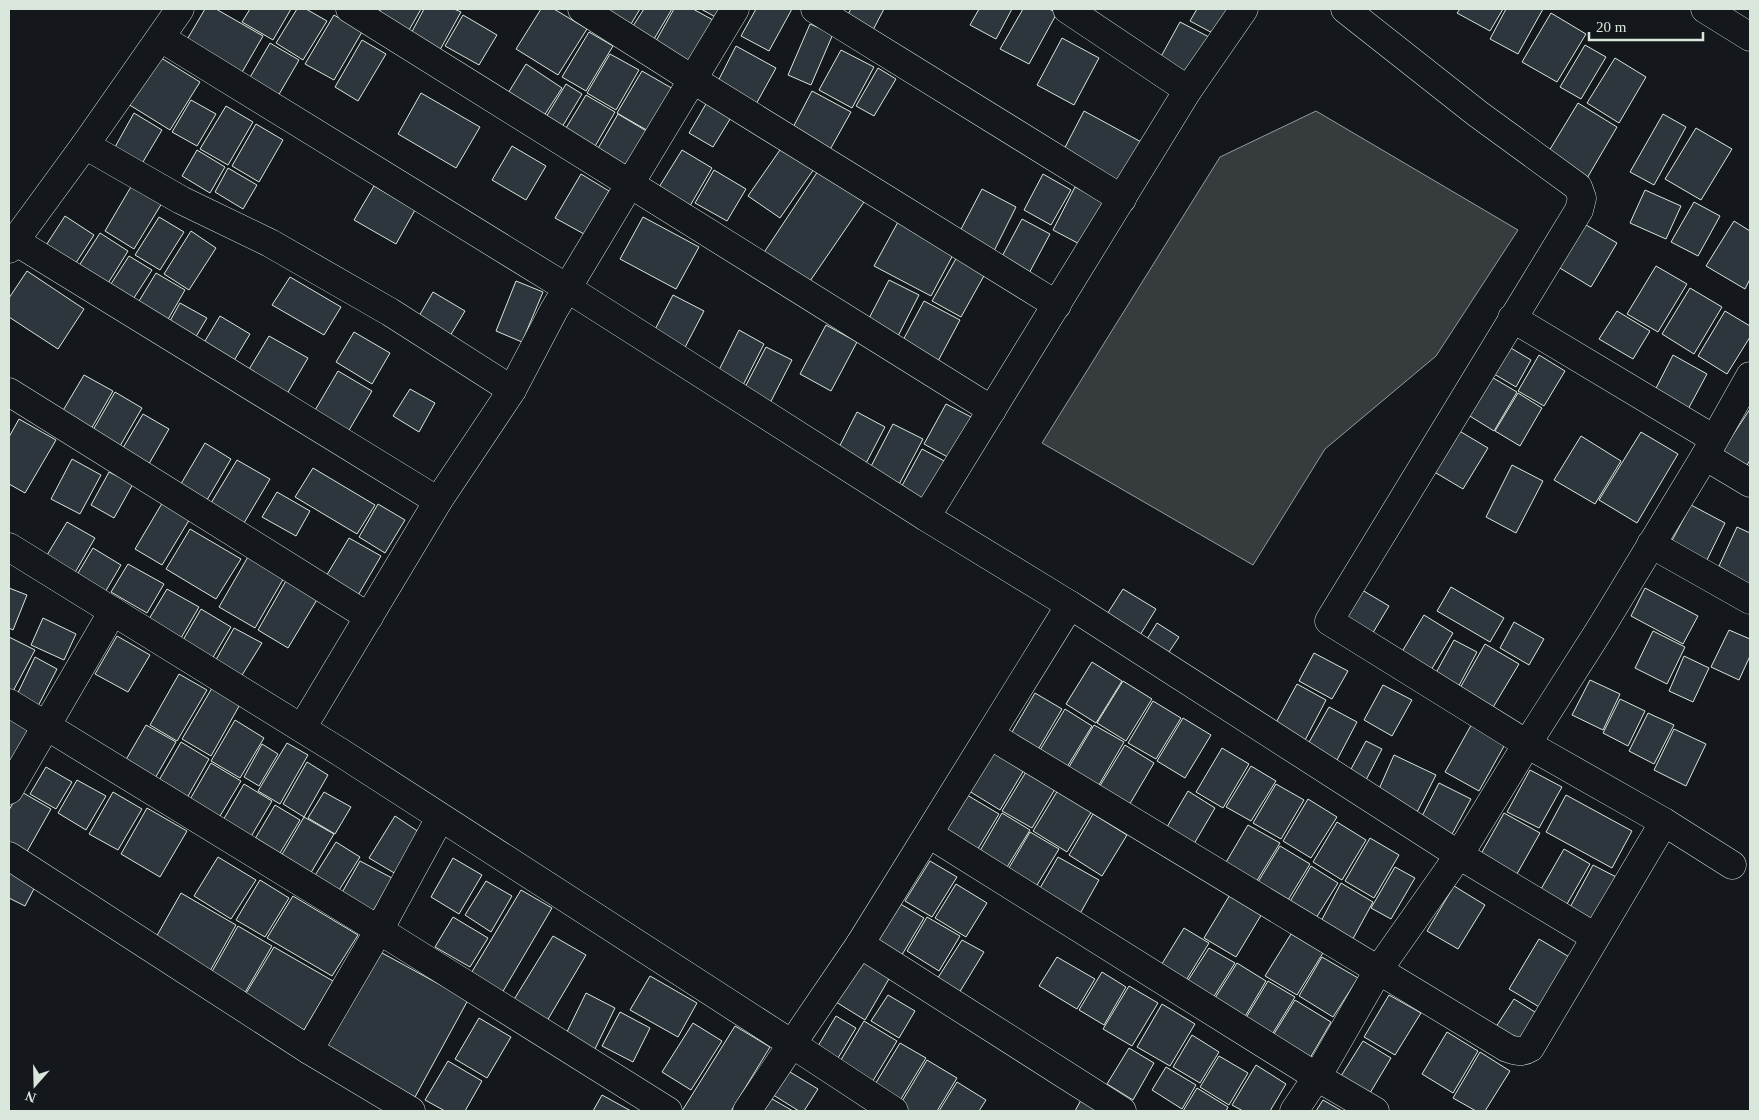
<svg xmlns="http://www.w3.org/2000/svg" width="1759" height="1120" font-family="Georgia,serif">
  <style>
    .water { fill: #363b3e; stroke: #939e99 }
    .building { fill: #2c363c; stroke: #d8e6dc }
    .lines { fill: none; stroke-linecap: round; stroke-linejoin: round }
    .minor-casing { stroke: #d8e6dc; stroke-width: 29 }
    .minor { stroke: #14181c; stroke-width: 28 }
  </style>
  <rect width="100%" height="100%" fill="#14181c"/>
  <path class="water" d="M1316,111l202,119 -82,126 -111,93 -72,116 -211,-122 178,-286z"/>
  <g class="building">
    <path d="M205,9h11l47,27 -26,45 -55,-33z"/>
    <path d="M250,9h41l-18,31 -31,-18z"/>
    <path d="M297,9h9l21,12 -24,39 -27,-17z"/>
    <path d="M381,9h40l-17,30 -30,-17z"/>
    <path d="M424,9h30l7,3 -25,45 -29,-16z"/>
    <path d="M541,9h13l33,20 -29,46 -42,-26z"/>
    <path d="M599,9h41l-12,20z"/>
    <path d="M644,9h28l-18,30 -21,-13z"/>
    <path d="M674,9h19l20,11 -28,47 -33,-19z"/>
    <path d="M701,9h24l-6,10z"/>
    <path d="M756,9h36l-23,42 -28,-15z"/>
    <path d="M851,9h33l-11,21 -26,-14z"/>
    <path d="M979,9h33l-16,30 -26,-14z"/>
    <path d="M1023,9h26l8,4 -28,51 -29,-15z"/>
    <path d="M1197,9h38l-15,28 -30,-16z"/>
    <path d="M1460,9h43l-13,22 -33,-18z"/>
    <path d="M1506,9h37l-25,45 -28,-15z"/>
    <path d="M1551,13l35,21 -29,48 -35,-20z"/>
    <path d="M334,15l28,17 -28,48 -29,-16z"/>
    <path d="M463,15l34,20 -18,30 -34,-19z"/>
    <path d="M1180,22l29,15 -22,40 -29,-15z"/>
    <path d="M810,24l23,10 -22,51 -23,-10z"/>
    <path d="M589,32l24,14 -27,45 -24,-14z"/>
    <path d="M1062,38l37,20 -25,47 -37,-20z"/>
    <path d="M362,40l24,14 -28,47 -23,-14z"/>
    <path d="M270,43l29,17 -25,43 -29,-17z"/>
    <path d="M1585,45l21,12 -25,42 -21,-12z"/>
    <path d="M736,46l40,22 -21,38 -39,-21z"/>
    <path d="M841,50l33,17 -22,41 -33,-18z"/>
    <path d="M610,54l29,16 -23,40 -29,-17z"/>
    <path d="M158,56l42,26 -30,48 -42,-26z"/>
    <path d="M1615,58l31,19 -27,46 -32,-20z"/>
    <path d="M526,64l36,24 -24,37 -36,-22z"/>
    <path d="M878,68l18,11 -22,37 -18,-10z"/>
    <path d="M642,71l33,19 -25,42 -33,-19z"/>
    <path d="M566,84l16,10 -26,43 -16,-10z"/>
    <path d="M812,91l39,21 -24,43 -38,-20z"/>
    <path d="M421,93l59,34 -24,41 -58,-34z"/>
    <path d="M586,95l29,17 -25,43 -30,-17z"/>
    <path d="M710,97l25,14 -22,36 -24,-14z"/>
    <path d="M191,100l25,14 -19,32 -25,-14z"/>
    <path d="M1578,103l39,24 -31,53 -40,-24z"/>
    <path d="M226,106l27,16 -25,43 -28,-16z"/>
    <path d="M1084,111l61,33 -23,43 -61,-32z"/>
    <path d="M134,113l28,17 -25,42 -27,-16z"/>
    <path d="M618,114l30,18 -25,44 -30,-19z"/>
    <path d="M1663,114l23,13 -32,58 -24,-13z"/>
    <path d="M256,124l27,16 -24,42 -27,-16z"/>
    <path d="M1696,128l36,21 -31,51 -36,-21z"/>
    <path d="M512,146l34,20 -20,34 -34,-20z"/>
    <path d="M782,147l32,22 -34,49 -32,-22z"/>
    <path d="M197,150l28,17 -15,26 -28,-17z"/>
    <path d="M682,150l30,18 -25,43 -31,-19z"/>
    <path d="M228,168l29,17 -14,24 -28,-17z"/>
    <path d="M714,170l32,19 -19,32 -32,-18z"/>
    <path d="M818,171l46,31 -56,82 -45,-30z"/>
    <path d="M581,174l28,17 -25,43 -29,-16z"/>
    <path d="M1043,174l28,16 -20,35 -27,-15z"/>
    <path d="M132,185l30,18 -28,46 -29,-18z"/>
    <path d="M374,186l41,24 -19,34 -42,-24z"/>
    <path d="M1075,187l37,18 -23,44 -36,-19z"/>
    <path d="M982,189l34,18 -22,44 -35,-18z"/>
    <path d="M1645,190l36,16 -15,33 -36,-16z"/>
    <path d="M1694,202l26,14 -22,40 -27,-14z"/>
    <path d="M65,216l29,19 -24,37 -29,-19z"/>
    <path d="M159,217l25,15 -24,38 -25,-15z"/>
    <path d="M643,217l56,30 -23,42 -56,-30z"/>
    <path d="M1022,219l28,15 -24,45 -28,-15z"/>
    <path d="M1734,221l16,10v48l-5,10 -39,-23z"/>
    <path d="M898,222l56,31 -23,43 -57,-30z"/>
    <path d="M1581,222l36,21 -26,44 -36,-22z"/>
    <path d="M191,231l25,17 -27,42 -25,-16z"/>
    <path d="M100,233l28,18 -26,42 -29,-18z"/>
    <path d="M962,248l28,17 -29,52 -29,-16z"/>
    <path d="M129,256l23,14 -20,31 -23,-14z"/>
    <path d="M1656,266l31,18 -29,48 -31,-18z"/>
    <path d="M27,271l57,38 -26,40 -49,-32v-19z"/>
    <path d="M156,273l29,17 -22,38 -30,-17z"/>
    <path d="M290,277l51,30 -17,28 -52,-30z"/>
    <path d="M889,280l30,15 -23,45 -30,-16z"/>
    <path d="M516,281l27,11 -21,50 -26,-11z"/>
    <path d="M1690,288l32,19 -28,47 -32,-20z"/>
    <path d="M433,292l32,19 -18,30 -32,-18z"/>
    <path d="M673,295l31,16 -23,44 -31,-16z"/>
    <path d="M924,301l36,19 -23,43 -36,-19z"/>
    <path d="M180,303l27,15 -16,27 -26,-15z"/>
    <path d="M1617,311l33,20 -17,28 -34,-20z"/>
    <path d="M1725,311l25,15v11l-23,37 -29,-18z"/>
    <path d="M220,316l30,18 -18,30 -30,-18z"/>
    <path d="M826,325l31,17 -26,49 -31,-17z"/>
    <path d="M739,330l25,14 -24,47 -25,-13z"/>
    <path d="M354,332l36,21 -18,31 -36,-22z"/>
    <path d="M269,336l39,22 -24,41 -39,-23z"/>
    <path d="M1499,341l32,19 -15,27 -32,-19z"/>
    <path d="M766,347l26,13 -24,47 -26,-14z"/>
    <path d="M1539,355l26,16 -21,35 -26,-15z"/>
    <path d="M1673,355l34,19 -21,39 -34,-17z"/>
    <path d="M338,371l34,20 -27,46 -34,-20z"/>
    <path d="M1483,372l34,20 -23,39 -34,-21z"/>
    <path d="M84,375l29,16 -26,45 -29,-17z"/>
    <path d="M410,389l25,14 -16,29 -26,-16z"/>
    <path d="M115,392l27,16 -26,45 -27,-16z"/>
    <path d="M1518,393l24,15 -22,38 -25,-15z"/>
    <path d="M946,404l29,15 -22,41 -29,-16z"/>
    <path d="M1750,409v51l-7,12 -24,-16z"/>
    <path d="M857,412l28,15 -22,42 -28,-14z"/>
    <path d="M143,414l26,15 -23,40 -26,-16z"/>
    <path d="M19,419l37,21 -31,53 -16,-9v-47z"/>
    <path d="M893,424l30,15 -28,53 -29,-16z"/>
    <path d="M1451,426l37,22 -25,41 -37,-22z"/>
    <path d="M1641,432l37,22 -41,69 -38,-23z"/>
    <path d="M1581,436l40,25 -26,43 -41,-24z"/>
    <path d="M205,443l26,16 -27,46 -26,-16z"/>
    <path d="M922,449l26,14 -24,45 -27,-13z"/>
    <path d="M72,459l29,16 -21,39 -29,-15z"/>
    <path d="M237,460l33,19 -29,49 -33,-20z"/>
    <path d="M1512,465l31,16 -27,52 -30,-16z"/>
    <path d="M313,468l62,37 -18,29 -62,-37z"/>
    <path d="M109,472l24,12 -19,34 -23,-13z"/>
    <path d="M277,492l33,19 -14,25 -34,-19z"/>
    <path d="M164,500l27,17 -29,48 -27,-16z"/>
    <path d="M378,504l27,16 -20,33 -26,-16z"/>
    <path d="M1691,505l34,18 -21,43 -36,-18z"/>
    <path d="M67,522l28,16 -22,38 -29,-16z"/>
    <path d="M1737,527l13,6v52l-31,-19z"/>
    <path d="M190,529l51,30 -25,40 -50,-30z"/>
    <path d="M349,538l32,18 -24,41 -32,-19z"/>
    <path d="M93,548l28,17 -17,29 -29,-16z"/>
    <path d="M249,555l36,21 -30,52 -36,-21z"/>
    <path d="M128,564l36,20 -17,29 -36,-21z"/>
    <path d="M287,579l31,19 -30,50 -30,-18z"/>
    <path d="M1357,587l32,19 -21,35 -33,-19z"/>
    <path d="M1451,587l53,31 -14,24 -53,-31z"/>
    <path d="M9,588l18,7 -14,35 -4,-2z"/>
    <path d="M1645,588l53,28 -15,28 -52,-28z"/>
    <path d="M167,589l32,18 -18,31 -32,-19z"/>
    <path d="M1123,589l33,20 -19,31 -33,-21z"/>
    <path d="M201,609l30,18 -22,37 -30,-17z"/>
    <path d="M1424,615l29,18 -26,44 -30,-17z"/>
    <path d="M43,618l33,16 -12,26 -33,-15z"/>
    <path d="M1514,622l30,17 -15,26 -29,-17z"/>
    <path d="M1157,623l22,14 -14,21 -21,-14z"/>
    <path d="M234,628l28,15 -23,37 -26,-15z"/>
    <path d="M1729,630l21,9v17l-11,24 -28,-13z"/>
    <path d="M1653,631l32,16 -18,37 -32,-16z"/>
    <path d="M117,636l33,19 -22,37 -33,-18z"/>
    <path d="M9,637l26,13 -24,45 -2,-1z"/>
    <path d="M1454,640l23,12 -22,41 -23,-13z"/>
    <path d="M1485,644l34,20 -30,50 -33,-19z"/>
    <path d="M1314,653l34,18 -16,28 -33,-18z"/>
    <path d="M1684,656l25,12 -16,34 -24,-11z"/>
    <path d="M35,657l22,12 -21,41 -21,-11z"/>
    <path d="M1092,662l30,19 -26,42 -30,-19z"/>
    <path d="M179,674l28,16 -30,51 -27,-16z"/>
    <path d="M1590,680l30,14 -17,36 -31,-15z"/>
    <path d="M1123,681l29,18 -26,42 -29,-18z"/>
    <path d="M215,683l28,16 -32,57 -29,-17z"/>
    <path d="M1297,684l29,16 -23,44 -30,-16z"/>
    <path d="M1383,685l29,15 -20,36 -28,-16z"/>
    <path d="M1035,693l27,16 -26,44 -27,-16z"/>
    <path d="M1620,699l25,12 -17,35 -25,-13z"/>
    <path d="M1153,701l28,17 -25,41 -28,-16z"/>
    <path d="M1329,707l28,15 -20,38 -29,-16z"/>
    <path d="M1065,709l27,17 -28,46 -27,-17z"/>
    <path d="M9,712l22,12 -22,43z"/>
    <path d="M1648,713l26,12 -20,39 -25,-13z"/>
    <path d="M1183,718l28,17 -26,43 -28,-17z"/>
    <path d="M235,720l29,18 -24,40 -29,-17z"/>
    <path d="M1474,720l34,19 -29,52 -34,-19z"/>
    <path d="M146,725l30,17 -26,45 -30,-17z"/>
    <path d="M1094,725l30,17 -28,48 -30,-18z"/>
    <path d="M1674,729l32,15 -20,42 -32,-16z"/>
    <path d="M1366,741l16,8 -16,31 -16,-9z"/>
    <path d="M181,742l28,17 -26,46 -29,-16z"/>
    <path d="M287,743l21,12 -28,49 -22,-13z"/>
    <path d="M262,744l16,10 -19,32 -15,-9z"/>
    <path d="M1125,745l29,18 -26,44 -30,-18z"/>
    <path d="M997,746l30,19 -27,45 -31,-19z"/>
    <path d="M1222,748l27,16 -26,44 -27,-16z"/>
    <path d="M1394,755l42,20 -23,45 -38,-22z"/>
    <path d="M307,762l21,13 -24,42 -21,-13z"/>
    <path d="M211,763l30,18 -27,45 -29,-18z"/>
    <path d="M1251,766l25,15 -25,40 -25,-14z"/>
    <path d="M46,767l26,15 -16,27 -26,-15z"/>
    <path d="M1029,767l29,17 -26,44 -30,-17z"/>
    <path d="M1530,770l32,17 -23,41 -32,-16z"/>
    <path d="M77,780l29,16 -20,34 -28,-17z"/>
    <path d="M1439,783l32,16 -20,37 -31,-16z"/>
    <path d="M244,784l28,17 -26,44 -28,-16z"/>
    <path d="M1276,784l28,16 -23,39 -28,-16z"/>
    <path d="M1061,785l34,21 -28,46 -34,-21z"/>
    <path d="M20,791l31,18 -26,46 -16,-10v-35z"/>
    <path d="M1188,791l27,17 -24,41 -27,-17z"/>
    <path d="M113,792l29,17 -24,41 -29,-16z"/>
    <path d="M324,792l27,15 -16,27 -27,-16z"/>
    <path d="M967,795l32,19 -26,43 -32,-19z"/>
    <path d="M1566,795l66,36 -20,37 -66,-36z"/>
    <path d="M1308,799l29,18 -26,41 -28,-17z"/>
    <path d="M275,805l25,15 -26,43 -25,-14z"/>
    <path d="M147,808l40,23 -27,46 -39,-23z"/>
    <path d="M1002,813l28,17 -26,42 -27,-16z"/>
    <path d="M1504,813l36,20 -27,48 -36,-20z"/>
    <path d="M1093,814l34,21 -25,41 -33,-21z"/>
    <path d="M395,816l27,18 -26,40 -27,-16z"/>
    <path d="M304,817l30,17 -28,47 -29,-18z"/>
    <path d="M1337,822l29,18 -24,40 -29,-18z"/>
    <path d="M1248,825l32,18 -27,44 -31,-18z"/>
    <path d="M1030,832l29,17 -25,41 -28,-17z"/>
    <path d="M1370,838l29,17 -25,43 -29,-17z"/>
    <path d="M336,842l24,15 -24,38 -24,-15z"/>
    <path d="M1280,846l30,18 -25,41 -30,-18z"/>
    <path d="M1564,849l26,15 -27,47 -26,-15z"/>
    <path d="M218,857l38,23 -25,39 -37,-23z"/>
    <path d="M1058,857l41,23 -22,39 -41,-24z"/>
    <path d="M453,858l29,17 -23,39 -28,-17z"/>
    <path d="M360,861l32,17 -24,42 -32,-17z"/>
    <path d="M930,861l27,16 -25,40 -27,-16z"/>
    <path d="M1593,865l31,16 -26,46 -30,-16z"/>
    <path d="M1311,866l27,17 -27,43 -26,-16z"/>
    <path d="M1395,867l20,11 -24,41 -20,-11z"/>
    <path d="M9,868l28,15 -12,23 -16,-8z"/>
    <path d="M260,880l29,18 -24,39 -29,-17z"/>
    <path d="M486,881l26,15 -21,36 -26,-17z"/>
    <path d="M1341,883l32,19 -24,44 -31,-19z"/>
    <path d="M956,884l31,19 -21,34 -31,-19z"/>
    <path d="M1454,886l31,19 -27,44 -31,-18z"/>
    <path d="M521,890l31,18 -53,90 -32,-18z"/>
    <path d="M181,893l55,32 -26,46 -55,-32z"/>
    <path d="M1231,893l32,19 -27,45 -32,-19z"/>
    <path d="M293,896l65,39 -26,41 -65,-38z"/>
    <path d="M897,902l27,16 -24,40 -28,-17z"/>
    <path d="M453,917l35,21 -18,29 -35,-20z"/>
    <path d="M927,917l33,19 -21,35 -32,-20z"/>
    <path d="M238,926l34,20 -29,50 -33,-21z"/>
    <path d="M1184,928l25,15 -24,39 -25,-15z"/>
    <path d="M1291,934l32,19 -26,42 -32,-19z"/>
    <path d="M553,936l33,19 -42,71 -34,-20z"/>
    <path d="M1539,939l37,22 -30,50 -37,-22z"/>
    <path d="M962,940l22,12 -28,46 -22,-14z"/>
    <path d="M274,947l59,34 -29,49 -59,-35z"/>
    <path d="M373,948l95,52 -53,97 -95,-51z"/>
    <path d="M1209,948l26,15 -22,35 -26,-16z"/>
    <path d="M1057,957l38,22 -18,30 -38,-23z"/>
    <path d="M1322,957l36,21 -25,39 -34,-21z"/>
    <path d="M862,960l28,17 -25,43 -29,-18z"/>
    <path d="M1237,963l29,18 -26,44 -30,-19z"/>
    <path d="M1102,972l24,15 -22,38 -25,-15z"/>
    <path d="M650,976l47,27 -19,34 -48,-27z"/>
    <path d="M1268,981l27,16 -27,44 -27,-15z"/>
    <path d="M1129,986l29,17 -26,43 -29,-17z"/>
    <path d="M586,993l29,15 -23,47 -29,-15z"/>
    <path d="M888,995l27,16 -16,27 -28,-17z"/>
    <path d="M1389,995l32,18 -26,42 -31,-18z"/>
    <path d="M1514,999l29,18 -21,34 -30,-18z"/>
    <path d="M1295,1000l36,22 -25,43 -37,-23z"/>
    <path d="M1162,1004l33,20 -25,42 -33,-19z"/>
    <path d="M620,1012l30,16 -17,34 -31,-16z"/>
    <path d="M836,1016l20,12 -18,30 -20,-12z"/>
    <path d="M479,1018l32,19 -24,41 -32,-19z"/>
    <path d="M864,1021l33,20 -29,48 -33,-19z"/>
    <path d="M693,1023l29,18 -31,49 -29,-18z"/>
    <path d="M735,1026l35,21 -39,64h-49z"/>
    <path d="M1447,1032l31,19 -25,42 -31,-19z"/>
    <path d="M1192,1035l27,17 -19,31 -27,-16z"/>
    <path d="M1363,1041l28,17 -21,35 -29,-17z"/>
    <path d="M900,1043l26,15 -30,49 -25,-16z"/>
    <path d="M1129,1048l25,15 -21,37 -26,-16z"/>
    <path d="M1480,1052l30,19 -25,40h-9l-23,-13z"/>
    <path d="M1219,1056l29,17 -19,32 -29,-18z"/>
    <path d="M927,1060l30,18 -20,33h-34l-5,-3z"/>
    <path d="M448,1061l34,20 -17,30h-20l-20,-11z"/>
    <path d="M1256,1065l30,19 -16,27h-27l-11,-6z"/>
    <path d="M1166,1067l30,18 -14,24 -30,-19z"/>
    <path d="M785,1069l33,20 -14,22h-5l-29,-18z"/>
    <path d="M957,1082l29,18 -7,11h-40z"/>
    <path d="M1197,1088l31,19 -2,4h-43z"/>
    <path d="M602,1095l29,16h-38z"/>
    <path d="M767,1096l26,15h-35z"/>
    <path d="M1081,1100l19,11h-25z"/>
    <path d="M1323,1100l19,11h-26z"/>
  </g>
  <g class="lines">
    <defs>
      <g id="minor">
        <path d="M350,9l642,401"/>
        <path d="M582,9l110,70 365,226"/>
        <path d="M815,9l307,190"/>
        <path d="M1067,9l121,81"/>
        <path d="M1345,9l133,105 100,73 4,11 -3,12 -250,411 198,123 137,78 68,43"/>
        <path d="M1705,9l45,28"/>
        <path d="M161,38l406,250 359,229"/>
        <path d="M85,145l96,55 89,43 120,69 122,78"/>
        <path d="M15,241l423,260"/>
        <path d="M9,249l76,-104 95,-136"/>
        <path d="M1512,318l202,121"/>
        <path d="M9,392l360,225"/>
        <path d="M1705,456l45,27"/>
        <path d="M1651,544l99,56"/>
        <path d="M9,547l331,205 452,292 68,-100 210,-339 -144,-88 262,-427 56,-81"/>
        <path d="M1070,605l389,250 136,82"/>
        <path d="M9,703l370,227 289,181"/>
        <path d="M302,728l136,-227 74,-111 42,-80 181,-301"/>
        <path d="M990,735l517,313c8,3 15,5 23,0l134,-226"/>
        <path d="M9,790l104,-179"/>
        <path d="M929,834l388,243 58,34"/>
        <path d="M9,856l300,194 102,61"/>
        <path d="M860,944l262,167"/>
        <path d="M309,1050l70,-120 61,-112"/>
        <path d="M747,1111l45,-67 102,67"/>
        <path d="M1294,1111l23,-34 62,-108 80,-114 68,-111 75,-118 103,-170 45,-80"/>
      </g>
    </defs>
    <use href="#minor" class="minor-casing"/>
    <use href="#minor" class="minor"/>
  </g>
  <rect width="1759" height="1120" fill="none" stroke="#d8e6dc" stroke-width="20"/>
  <g transform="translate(35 1085) rotate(200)" stroke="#14181c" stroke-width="4" paint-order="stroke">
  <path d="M0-4L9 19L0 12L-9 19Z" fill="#d8e6dc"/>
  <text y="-8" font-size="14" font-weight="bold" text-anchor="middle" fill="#d8e6dc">N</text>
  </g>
  <path d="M1589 32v8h114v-8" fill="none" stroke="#d8e6dc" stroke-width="2.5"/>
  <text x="1596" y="32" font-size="15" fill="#d8e6dc" stroke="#14181c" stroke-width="4" paint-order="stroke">20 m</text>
</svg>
